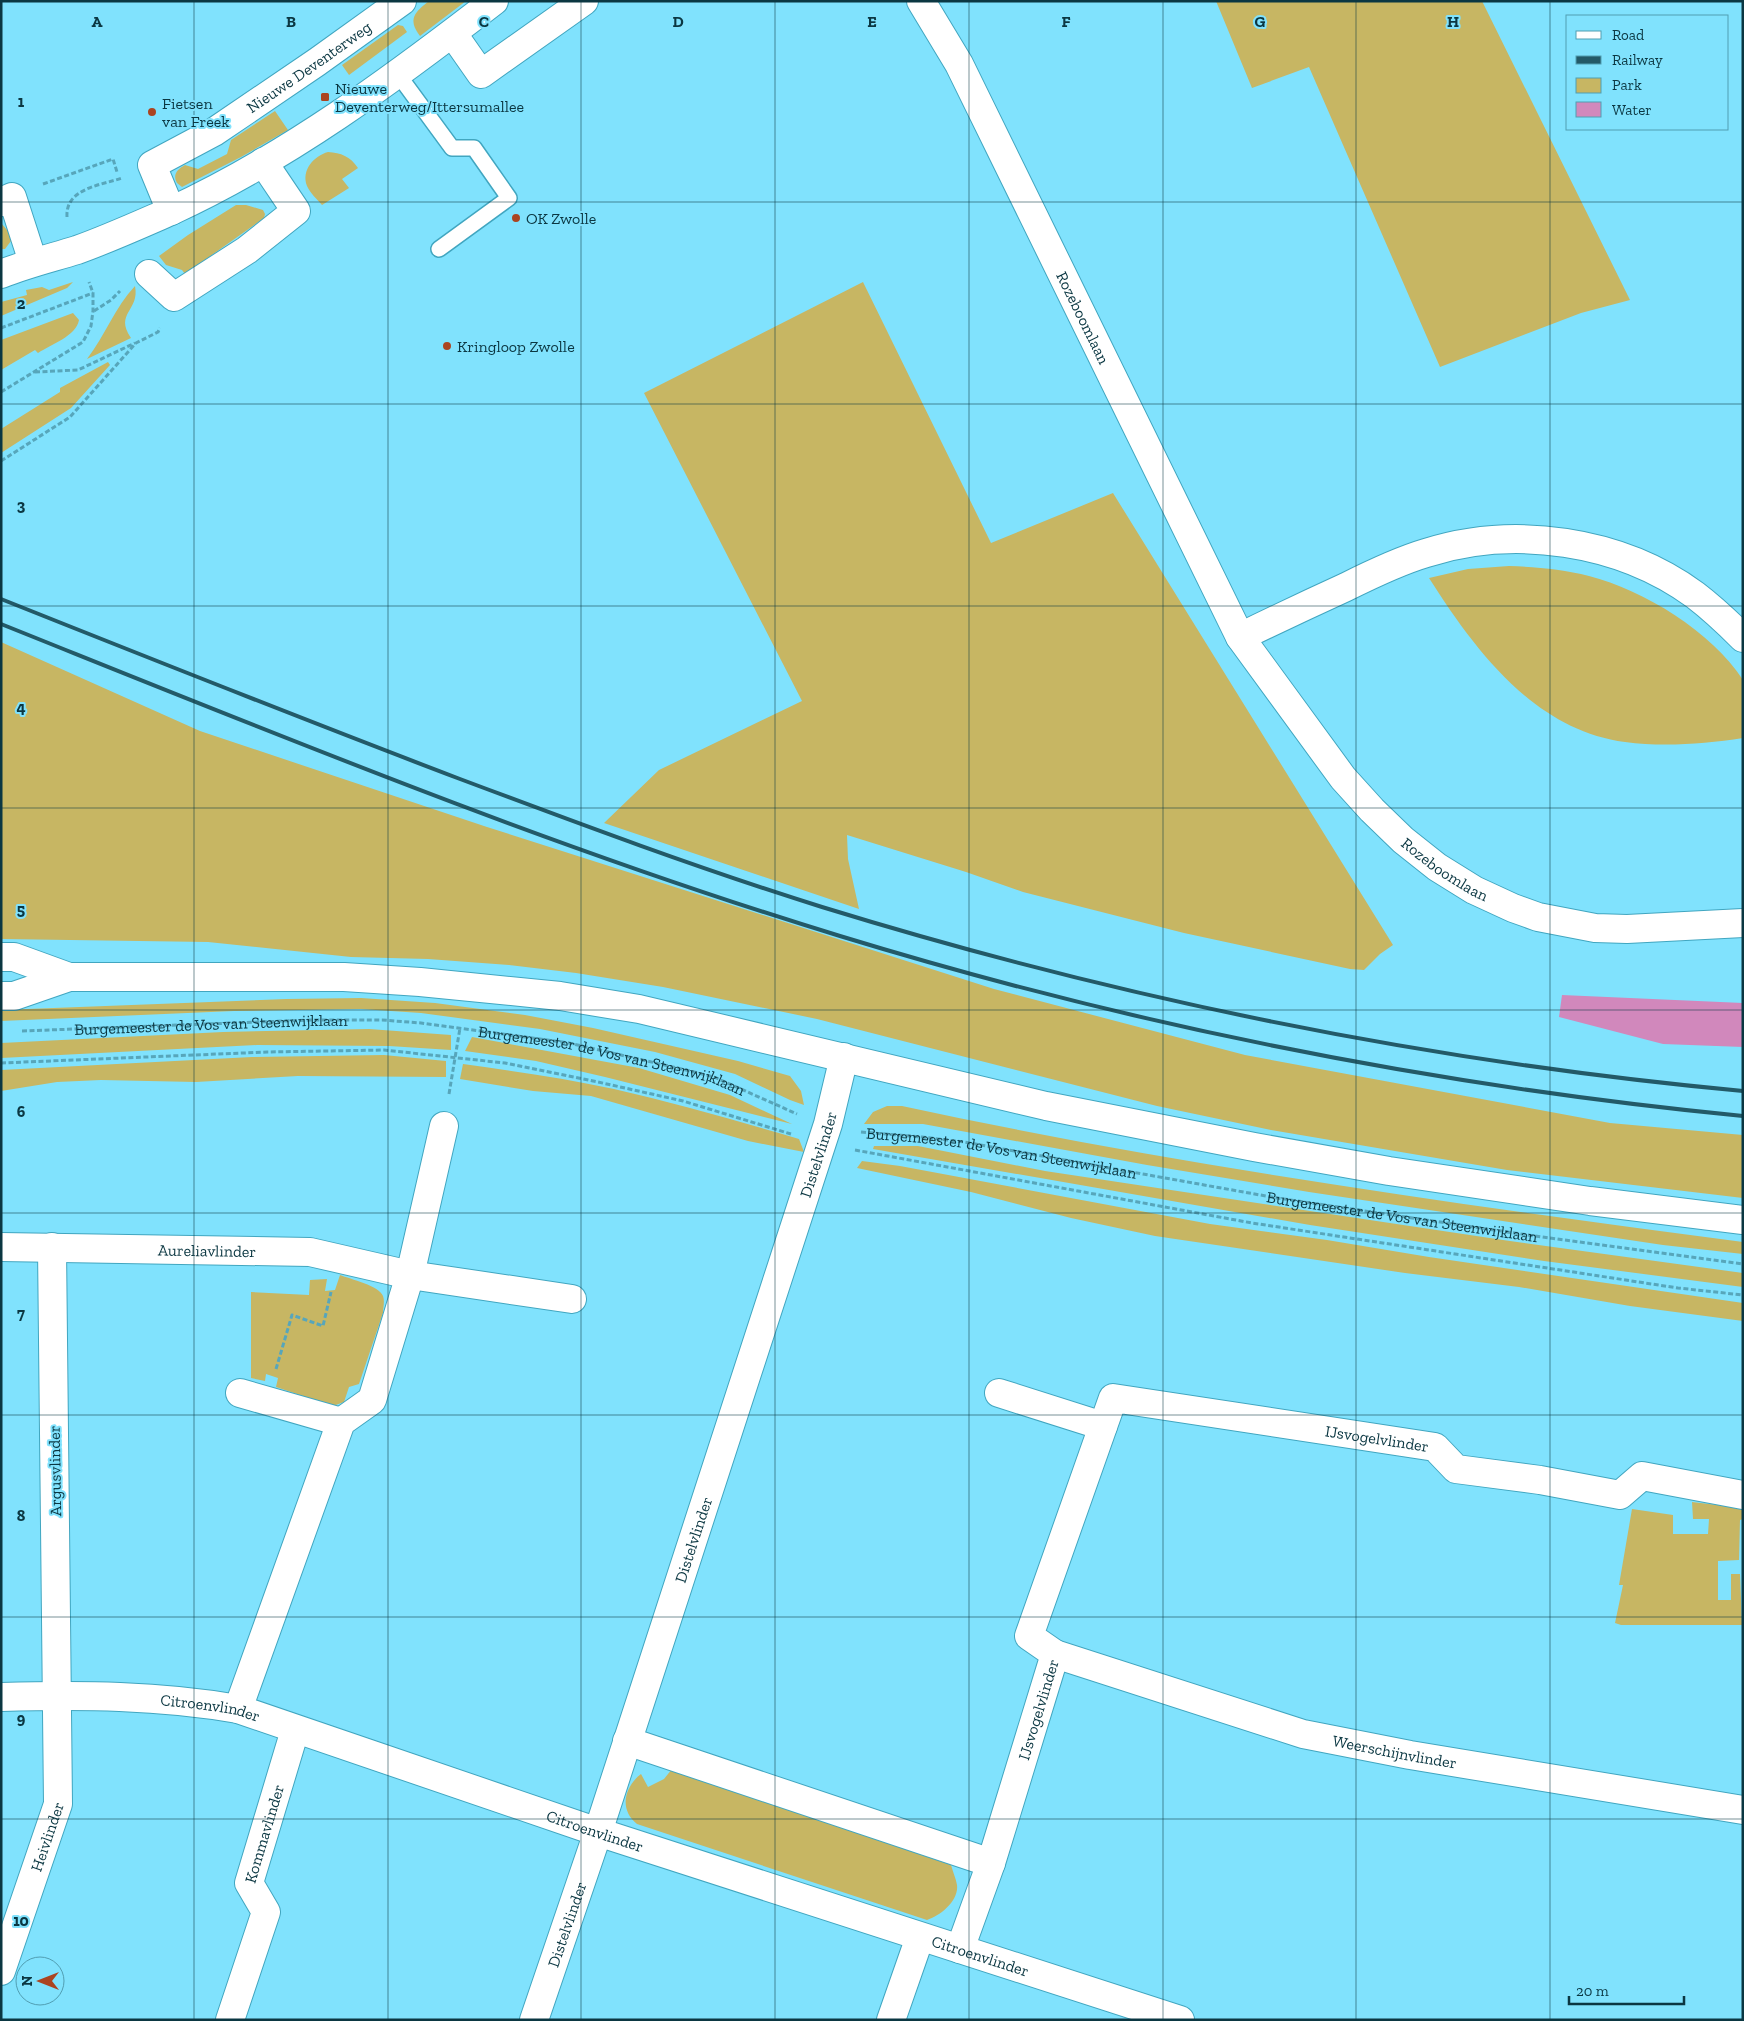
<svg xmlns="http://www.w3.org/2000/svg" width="1744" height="2021" font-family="'Zilla Slab',serif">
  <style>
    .green { fill: #c7b663 }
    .water { fill: #d188bc }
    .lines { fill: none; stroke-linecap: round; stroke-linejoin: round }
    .service-casing { stroke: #41a6c0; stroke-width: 18 }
    .minor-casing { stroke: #41a6c0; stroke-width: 30 }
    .tertiary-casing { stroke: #41a6c0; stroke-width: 30 }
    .path { stroke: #57a6bb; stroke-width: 3; stroke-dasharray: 5 2.5; stroke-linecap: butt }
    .service { stroke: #fff; stroke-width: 15 }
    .minor { stroke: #fff; stroke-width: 28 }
    .tertiary { stroke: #fff; stroke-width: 28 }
    .rail { stroke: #235a68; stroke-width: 4 }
    .grid { fill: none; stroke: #0b3742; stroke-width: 1; stroke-opacity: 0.55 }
    .poi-dot { fill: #ab4420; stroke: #80e2fd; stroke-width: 2 }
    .labels { text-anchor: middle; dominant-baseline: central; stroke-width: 4; stroke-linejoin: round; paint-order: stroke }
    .street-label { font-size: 16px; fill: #0b3742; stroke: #80e2fd }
    .poi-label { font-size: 16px; fill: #0b3742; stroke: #80e2fd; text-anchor: start }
    .grid-label { font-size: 16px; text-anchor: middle; font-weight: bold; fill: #0b3742; stroke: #80e2fd; stroke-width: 4; stroke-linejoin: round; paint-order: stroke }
  </style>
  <rect width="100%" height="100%" fill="#80e2fd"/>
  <g class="green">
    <path d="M429,1h37l-46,35c-13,-17 -5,-24 9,-35z"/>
    <path d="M1216,1h266l148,299 -49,13 -141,54 -131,-300 -57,21z"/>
    <path d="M398,25l5,1 4,6 -58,43 -7,-10z"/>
    <path d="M275,111l13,19 -47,27 -59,30 -5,-4c-5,-9 1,-14 8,-18l13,4 29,-15 4,-14z"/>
    <path d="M328,152c13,1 22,4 30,16l-16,11 7,9 -27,17c-5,-6 -12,-12 -15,-19 -6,-16 7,-30 21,-34z"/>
    <path d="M236,205h10l17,5 2,4 -1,4 -79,56 -3,-4 -16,-5 -7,-9 29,-21z"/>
    <path d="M1,223l7,8 3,10 -6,8h-4z"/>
    <path d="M73,282l-6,6 -66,28v-14l26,-7 -1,-5 16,-3 7,3z"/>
    <path d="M863,282l128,261 122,-50 280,452 -13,9 -16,16 -14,-1 -166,-36 -161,-41 -57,-20 -119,-37 1,24 11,50 -255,-86 55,-53 143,-69 -158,-308z"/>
    <path d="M135,286c5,25 -21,27 -4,52l-44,21c18,-23 28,-52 48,-73z"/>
    <path d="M73,313l6,7c-3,16 -27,24 -41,33l-3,-3 -34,20v-30z"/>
    <path d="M108,362l2,3 -39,43 -70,45v-24l59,-37v-4z"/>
    <path d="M1509,566c27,1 54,3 80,10 55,14 123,56 154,104v58c-39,6 -80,9 -118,4 -91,-12 -150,-92 -196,-164l39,-9z"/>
    <path d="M1,642l199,89 287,96 507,162 251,66 365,68 133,12v63l-236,-28 -236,-40 -114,-24 -340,-87 -154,-32 -87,-14 -67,-8 -81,-6 -77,-2 -143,-15 -207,-3z"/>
    <path d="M361,998l74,5 90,12 68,13 145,33 52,15 11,15 3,14 -14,-5 -55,-26 -80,-22 -115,-23 -119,-16 -60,-4 -127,2 -233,10v-11l285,-11z"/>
    <path d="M369,1029l82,6v15l-62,-4 -132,-1 -256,13v-15l222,-11z"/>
    <path d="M472,1037l167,31 91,27 62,29 -187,-47 -69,-16 -71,-10z"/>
    <path d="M384,1055l62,6v16l-148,-1 -102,6 -95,-2 -44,2 -56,9v-21l251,-13z"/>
    <path d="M463,1064c50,7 101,14 151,25 62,14 123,32 185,50l5,13 -56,-11 -157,-45 -58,-5 -73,-12z"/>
    <path d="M887,1106h15c278,60 559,99 841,136v12l-80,-9 -354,-53 -162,-27 -224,-41h-59l9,-12z"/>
    <path d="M874,1146h44l127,25 458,69 240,33v14l-199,-26 -234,-36 -437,-76z"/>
    <path d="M862,1161l38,5 310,58 117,16 102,17 314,46v18l-113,-15 -111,-19 -114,-14 -250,-37 -84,-18 -100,-26 -114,-24z"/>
    <path d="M340,1275c10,4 40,11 43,21 2,5 0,12 0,17l-24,71 -10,3 -5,15 -11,4 -57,-19 2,-9 -12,-4 -1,7 -14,-3v-86l58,3 1,-15 17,-1 -2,12 10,-1z"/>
    <path d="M1692,1502l51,6v11l-3,1 -1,40 -21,1v39h13v-26h9l2,51h-121l-6,-2 8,-38h-4l13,-76 41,6v19h35l1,-15h-16z"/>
    <path d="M672,1769l279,96c2,7 5,14 6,20 2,16 -17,31 -30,35l-290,-96c-18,-14 -13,-37 4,-50l7,13 16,-8z"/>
  </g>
  <path class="water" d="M1562,995l181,8v44l-80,-3 -104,-27z"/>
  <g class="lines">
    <defs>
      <path id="service" d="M397,73l55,75h22l35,50 -70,51"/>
      <g id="minor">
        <path id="s3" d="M921,1l38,63 281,573 103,141 29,32 31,30 34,27 37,23 39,18 25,9 57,11 32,1 116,-6"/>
        <path d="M453,34l28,40 103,-73"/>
        <path d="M1,202l11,-5 21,65"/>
        <path id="s4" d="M171,211l-19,-46 62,-33 103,-70 85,-61"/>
        <path d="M149,274l25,23 73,-47 49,-39 -33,-49"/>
        <path d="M1240,637c35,-17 71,-34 106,-50 26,-13 53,-26 80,-34 88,-28 194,-13 269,42 17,13 33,28 48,43"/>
        <path id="s5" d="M1,1247l309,5 100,23 162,24"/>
        <path d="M240,1393l101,29"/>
        <path d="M999,1393l104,33"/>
        <path id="s6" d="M1055,1654l248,80 107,21 333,55"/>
        <path id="s7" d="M1,1697c81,-2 157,-2 237,12l360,123 582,188"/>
        <path d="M238,1709l103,-287 31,-22 38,-125 34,-149"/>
        <path d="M627,1741l364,122"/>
        <path id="s8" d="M960,1949l31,-86 64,-209 -26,-18 84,-238 322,49 21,22 84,11 80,15 22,-19 101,19"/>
        <path id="s9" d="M1,1971l57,-167 -6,-557"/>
        <path id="s10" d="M230,2020l36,-108 -17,-29 46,-153"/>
        <path id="s11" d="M534,2020l64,-188 230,-708 16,-67"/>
        <path d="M891,2020l29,-83"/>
      </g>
      <g id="tertiary">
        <path d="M1,274c25,-10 50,-16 76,-24 31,-11 64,-26 94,-39 117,-54 222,-132 323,-210"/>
        <path d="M1,957h13l55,20"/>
        <path d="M1,996h13l55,-19h275l76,5 140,14 79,13 407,97 208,41 135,24 201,30 153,19"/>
      </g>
    </defs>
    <use href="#service" class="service-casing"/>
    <use href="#minor" class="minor-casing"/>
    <use href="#tertiary" class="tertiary-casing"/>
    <g class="path">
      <path d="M43,184l70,-25 4,13"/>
      <path d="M67,217c-2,-29 35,-32 55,-39"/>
      <path d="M94,311l17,-11 9,-9"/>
      <path d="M1,328l92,-35"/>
      <path d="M35,372l43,-2 57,-27"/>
      <path d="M1,392l82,-50 8,-16 2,-15v-18l-4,-11"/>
      <path d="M1,461l69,-44 66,-74 22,-11 2,-4"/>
      <path id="s1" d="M22,1031l289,-11h71l39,3 148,20 117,27 28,7 83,37"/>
      <path d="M1,1063l266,-11 117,-2 121,13 93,19 85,19 108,33"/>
      <path d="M449,1094l11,-66"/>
      <path id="s2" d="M861,1132l61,5 42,5 313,56 251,37 215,29"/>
      <path d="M855,1150l397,73 426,65 65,7"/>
      <path d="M276,1369l16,-54 31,11 8,-34"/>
    </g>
    <use href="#service" class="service"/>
    <use href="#minor" class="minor"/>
    <use href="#tertiary" class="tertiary"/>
    <g class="rail">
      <path d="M1,599c153,61 306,122 459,180 120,45 240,90 362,128 299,92 609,155 921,184"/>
      <path d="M1,624c277,111 554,225 839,312 294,90 597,150 903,180"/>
    </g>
  </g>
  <path class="grid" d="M194,1v2019M388,1v2019M581,1v2019M775,1v2019M969,1v2019M1163,1v2019M1356,1v2019M1550,1v2019M1,202h1742M1,404h1742M1,606h1742M1,808h1742M1,1010h1742M1,1213h1742M1,1415h1742M1,1617h1742M1,1819h1742"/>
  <g class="poi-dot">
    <rect x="320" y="92" width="10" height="10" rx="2.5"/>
    <circle cx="152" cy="112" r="5"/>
    <circle cx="516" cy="218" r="5"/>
    <circle cx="447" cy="346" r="5"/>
  </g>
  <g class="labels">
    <g class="street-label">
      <text stroke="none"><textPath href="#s4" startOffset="235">Nieuwe Deventerweg</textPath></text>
      <text stroke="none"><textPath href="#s3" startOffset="356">Rozeboomlaan</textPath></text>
      <text stroke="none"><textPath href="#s3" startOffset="1024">Rozeboomlaan</textPath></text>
      <text stroke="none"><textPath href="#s1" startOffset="189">Burgemeester de Vos van Steenwijklaan</textPath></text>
      <text stroke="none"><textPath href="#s1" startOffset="594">Burgemeester de Vos van Steenwijklaan</textPath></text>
      <text stroke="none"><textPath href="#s11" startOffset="911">Distelvlinder</textPath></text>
      <text stroke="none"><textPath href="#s2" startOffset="142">Burgemeester de Vos van Steenwijklaan</textPath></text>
      <text stroke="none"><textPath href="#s2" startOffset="548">Burgemeester de Vos van Steenwijklaan</textPath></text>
      <text stroke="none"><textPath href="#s5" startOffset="206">Aureliavlinder</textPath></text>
      <text stroke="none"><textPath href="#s8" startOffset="861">IJsvogelvlinder</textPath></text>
      <text transform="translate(55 1471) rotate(-91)">Argusvlinder</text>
      <text stroke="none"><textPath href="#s11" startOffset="506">Distelvlinder</textPath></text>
      <text stroke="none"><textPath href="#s7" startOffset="210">Citroenvlinder</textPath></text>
      <text stroke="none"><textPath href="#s8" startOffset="252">IJsvogelvlinder</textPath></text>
      <text stroke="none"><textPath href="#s6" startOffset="354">Weerschijnvlinder</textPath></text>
      <text stroke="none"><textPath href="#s7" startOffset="615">Citroenvlinder</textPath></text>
      <text stroke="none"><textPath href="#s10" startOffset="199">Kommavlinder</textPath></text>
      <text stroke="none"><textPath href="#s9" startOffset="142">Heivlinder</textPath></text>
      <text stroke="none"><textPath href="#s11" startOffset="101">Distelvlinder</textPath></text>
      <text stroke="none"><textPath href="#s7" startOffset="1020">Citroenvlinder</textPath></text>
    </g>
    <g class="poi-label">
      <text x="335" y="88">Nieuwe<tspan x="335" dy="18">Deventerweg/Ittersumallee</tspan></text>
      <text x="162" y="103">Fietsen<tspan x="162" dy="18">van Freek</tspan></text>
      <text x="526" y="218">OK Zwolle</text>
      <text x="457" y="346">Kringloop Zwolle</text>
    </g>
  </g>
  <g class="grid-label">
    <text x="97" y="27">A</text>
    <text x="291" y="27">B</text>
    <text x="484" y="27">C</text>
    <text x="678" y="27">D</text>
    <text x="872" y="27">E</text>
    <text x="1066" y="27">F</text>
    <text x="1260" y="27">G</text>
    <text x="1453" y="27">H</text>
    <text x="21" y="107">1</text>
    <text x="21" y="309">2</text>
    <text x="21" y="511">3</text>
    <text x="21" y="713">4</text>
    <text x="21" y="915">5</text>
    <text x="21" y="1117">6</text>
    <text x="21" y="1319">7</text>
    <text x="21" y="1521">8</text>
    <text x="21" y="1724">9</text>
    <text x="21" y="1926">10</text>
  </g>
  <rect width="1744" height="2021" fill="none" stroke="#0b3742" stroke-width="5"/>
  <rect x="1566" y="15" width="162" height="115" fill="#80e2fd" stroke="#519eb2"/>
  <rect x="1576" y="31" width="25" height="8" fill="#ffffff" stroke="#519eb2"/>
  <text x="1612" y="40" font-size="15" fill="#0b3742">Road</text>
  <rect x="1576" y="56" width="25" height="8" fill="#235a68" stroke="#519eb2"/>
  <text x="1612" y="65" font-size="15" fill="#0b3742">Railway</text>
  <rect x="1576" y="78" width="25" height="15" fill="#c7b663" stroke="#519eb2"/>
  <text x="1612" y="90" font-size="15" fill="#0b3742">Park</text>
  <rect x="1576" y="102" width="25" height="15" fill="#d188bc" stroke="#519eb2"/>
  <text x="1612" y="115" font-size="15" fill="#0b3742">Water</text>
  <g transform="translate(40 1981) rotate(270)"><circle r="24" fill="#80e2fd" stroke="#519eb2"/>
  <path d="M0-4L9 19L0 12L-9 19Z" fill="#ab4420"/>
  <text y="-8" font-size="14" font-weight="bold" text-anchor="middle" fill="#0b3742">N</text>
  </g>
  <path d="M1569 1996v8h115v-8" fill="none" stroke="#0b3742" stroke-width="2.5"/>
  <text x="1576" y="1996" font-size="15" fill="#0b3742" stroke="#80e2fd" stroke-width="4" paint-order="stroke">20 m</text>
</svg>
